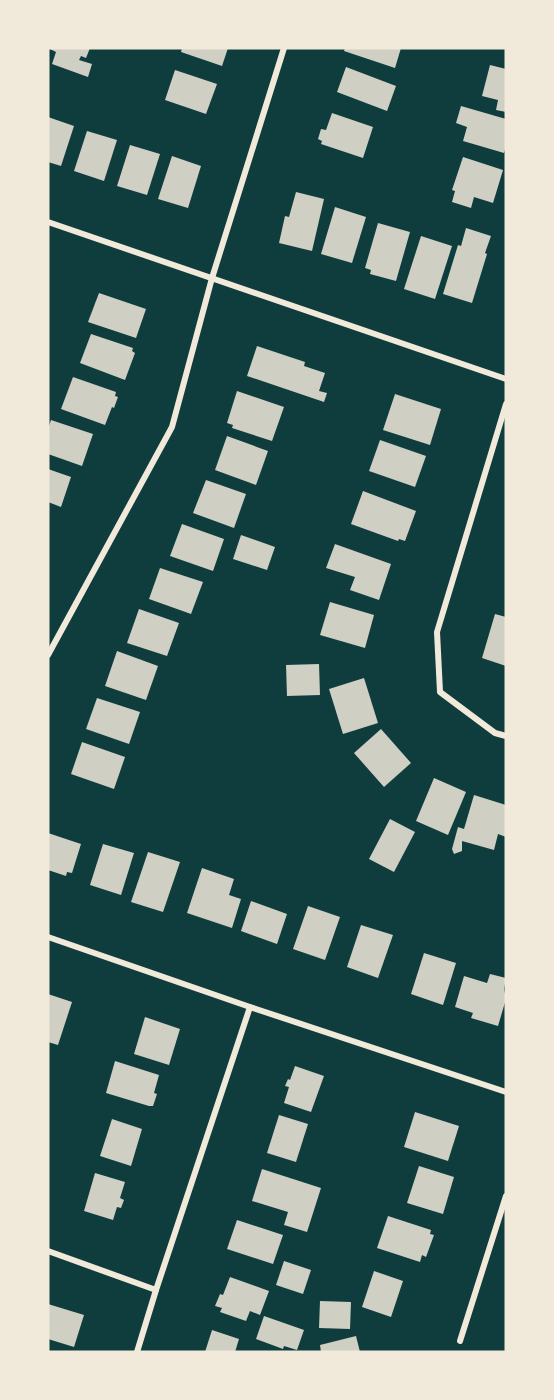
<svg xmlns="http://www.w3.org/2000/svg" width="554" height="1400" font-family="'Golos Text',sans-serif">
  <style>
    .building { fill: #cfcfc3 }
    .lines { fill: none; stroke-linecap: round; stroke-linejoin: round }
    .minor { stroke: #f1e9da; stroke-width: 6 }
  </style>
  <rect width="100%" height="100%" fill="#0f3d3e"/>
  <g class="building">
    <path d="M48,48h42l-4,10 -5,-2 -2,4 13,4 -4,13 -36,-13 4,-12z"/>
    <path d="M182,48h46l-6,18 -41,-14z"/>
    <path d="M345,48h56l-6,20 -51,-17z"/>
    <path d="M490,65l16,4v43l-10,-2 2,-10 -16,-4z"/>
    <path d="M346,67l50,19 -9,25 -50,-19z"/>
    <path d="M175,70l42,14 -11,30 -41,-14z"/>
    <path d="M461,106l45,13v27l-2,7 -41,-12 4,-14 -11,-4z"/>
    <path d="M332,113l41,14 -10,31 -42,-14 1,-3 -4,-2 3,-10 5,1z"/>
    <path d="M48,117l26,9 -13,40 -13,-4z"/>
    <path d="M87,131l30,9 -13,41 -30,-10z"/>
    <path d="M130,145l30,9 -13,41 -30,-9z"/>
    <path d="M172,156l29,10 -13,42 -30,-9z"/>
    <path d="M463,157l40,13 -10,33 -19,-6 -3,11 -19,-6 3,-11 -3,-1z"/>
    <path d="M296,192l28,7 -12,52 -33,-8 6,-27 4,1z"/>
    <path d="M335,207l31,10 -14,46 -31,-9z"/>
    <path d="M378,223l32,9 -14,49 -26,-7 1,-4 -6,-2z"/>
    <path d="M466,228l25,8 -6,17 2,1 -15,49 -29,-9 15,-49 3,1z"/>
    <path d="M421,236l31,10 -17,53 -31,-10z"/>
    <path d="M99,293l47,16 -10,29 -48,-16z"/>
    <path d="M91,334l42,14 -1,3 3,2 -10,27 -45,-17z"/>
    <path d="M257,346l48,16 -1,4 21,7 -6,18 8,2 -3,9 -77,-26z"/>
    <path d="M73,377l43,15 -1,4 3,1 -4,11 -2,-1 -7,18 -44,-16z"/>
    <path d="M237,391l47,16 -12,34 -40,-13 1,-3 -6,-2z"/>
    <path d="M395,394l46,15 -11,36 -47,-15z"/>
    <path d="M51,420l42,14 -11,32 -34,-12v-25z"/>
    <path d="M227,436l41,15 -12,34 -41,-15z"/>
    <path d="M380,440l46,16 -11,31 -46,-16z"/>
    <path d="M48,469l23,8 -10,30 -13,-5z"/>
    <path d="M206,480l40,14 -12,34 -41,-15z"/>
    <path d="M363,491l53,20 -11,30 -6,-2 -1,2 -47,-17z"/>
    <path d="M182,524l42,15 -11,32 -43,-15z"/>
    <path d="M241,535l34,12 -8,23 -34,-11z"/>
    <path d="M335,544l56,20 -12,36 -29,-10 5,-13 -29,-9z"/>
    <path d="M160,568l43,14 -12,32 -42,-15z"/>
    <path d="M330,602l44,13 -9,33 -45,-13z"/>
    <path d="M139,609l40,14 -12,33 -40,-13z"/>
    <path d="M495,614l11,3v49l-24,-8z"/>
    <path d="M117,651l41,15 -12,34 -41,-14z"/>
    <path d="M319,664l1,31 -33,1 -1,-31z"/>
    <path d="M364,678l14,45 -35,11 -14,-45z"/>
    <path d="M97,698l43,14 -11,32 -43,-15z"/>
    <path d="M381,729l30,34 -27,24 -30,-34z"/>
    <path d="M82,742l43,15 -11,32 -43,-15z"/>
    <path d="M434,778l32,14 -18,43 -32,-14z"/>
    <path d="M474,795l32,10v32l-8,-3 -4,16 -32,-9v10l-8,3 -2,-5 6,-22 6,2z"/>
    <path d="M390,819l25,13 -21,40 -25,-13z"/>
    <path d="M48,833l33,11 -9,29 -5,-1 -1,4 -18,-6z"/>
    <path d="M103,844l31,9 -13,42 -31,-10z"/>
    <path d="M148,852l32,10 -17,50 -32,-10z"/>
    <path d="M202,868l32,11 -5,16 12,4 -9,29 -45,-15z"/>
    <path d="M251,901l36,13 -10,30 -36,-13z"/>
    <path d="M308,906l32,11 -15,43 -32,-11z"/>
    <path d="M361,925l32,10 -15,43 -31,-11z"/>
    <path d="M424,953l32,10 -13,42 -32,-11z"/>
    <path d="M490,974l16,4 -2,11 2,10 -8,27 -27,-8 2,-5 -18,-6 9,-31 23,7z"/>
    <path d="M48,994l24,8 -14,43 -10,-3z"/>
    <path d="M145,1017l35,12 -11,36 -35,-11z"/>
    <path d="M115,1061l44,14 -5,18 3,1 -4,12h-4l-43,-13z"/>
    <path d="M295,1066l29,10 -13,36 -27,-9 5,-16 -4,-1 3,-7 2,1z"/>
    <path d="M415,1112l44,14 -11,35 -44,-14z"/>
    <path d="M279,1115l29,9 -12,38 -29,-9z"/>
    <path d="M112,1119l30,10 -11,37 -31,-10z"/>
    <path d="M419,1166l35,11 -11,37 -36,-11z"/>
    <path d="M262,1169l59,19 -14,44 -23,-7 4,-13 -36,-11z"/>
    <path d="M95,1173l30,9 -5,16 4,2 -3,8 -4,-1 -4,13 -29,-9z"/>
    <path d="M388,1216l43,14 -1,4 4,1 -8,22 -4,-2 -2,7 -43,-14z"/>
    <path d="M237,1220l46,15 -10,29 -46,-15z"/>
    <path d="M284,1261l27,9 -8,24 -27,-9z"/>
    <path d="M374,1271l29,10 -12,36 -29,-10z"/>
    <path d="M230,1277l39,14 -9,24 -10,-4 -4,10 -26,-9 2,-4 -7,-2 5,-12 3,1z"/>
    <path d="M320,1301l31,1 -1,27 -31,-1z"/>
    <path d="M48,1304l36,11 -10,32 -26,-8z"/>
    <path d="M264,1316l40,14 -7,20 -13,-4 -1,3 -27,-10z"/>
    <path d="M212,1330l27,9 -4,13h-30z"/>
    <path d="M356,1336l4,16h-39l-1,-7z"/>
  </g>
  <g class="lines">
    <g class="minor">
      <path d="M48,222l458,157"/>
      <path d="M506,404l-69,228 3,60 55,41 11,3"/>
      <path d="M48,655l124,-228 40,-149 72,-230"/>
      <path d="M48,937l202,70 256,85"/>
      <path d="M48,1251l108,39"/>
      <path d="M460,1341l46,-145"/>
      <path d="M137,1352l19,-62 94,-283"/>
    </g>
  </g>
  <rect width="554" height="1400" fill="none" stroke="#f1e9da" stroke-width="99"/>
</svg>
